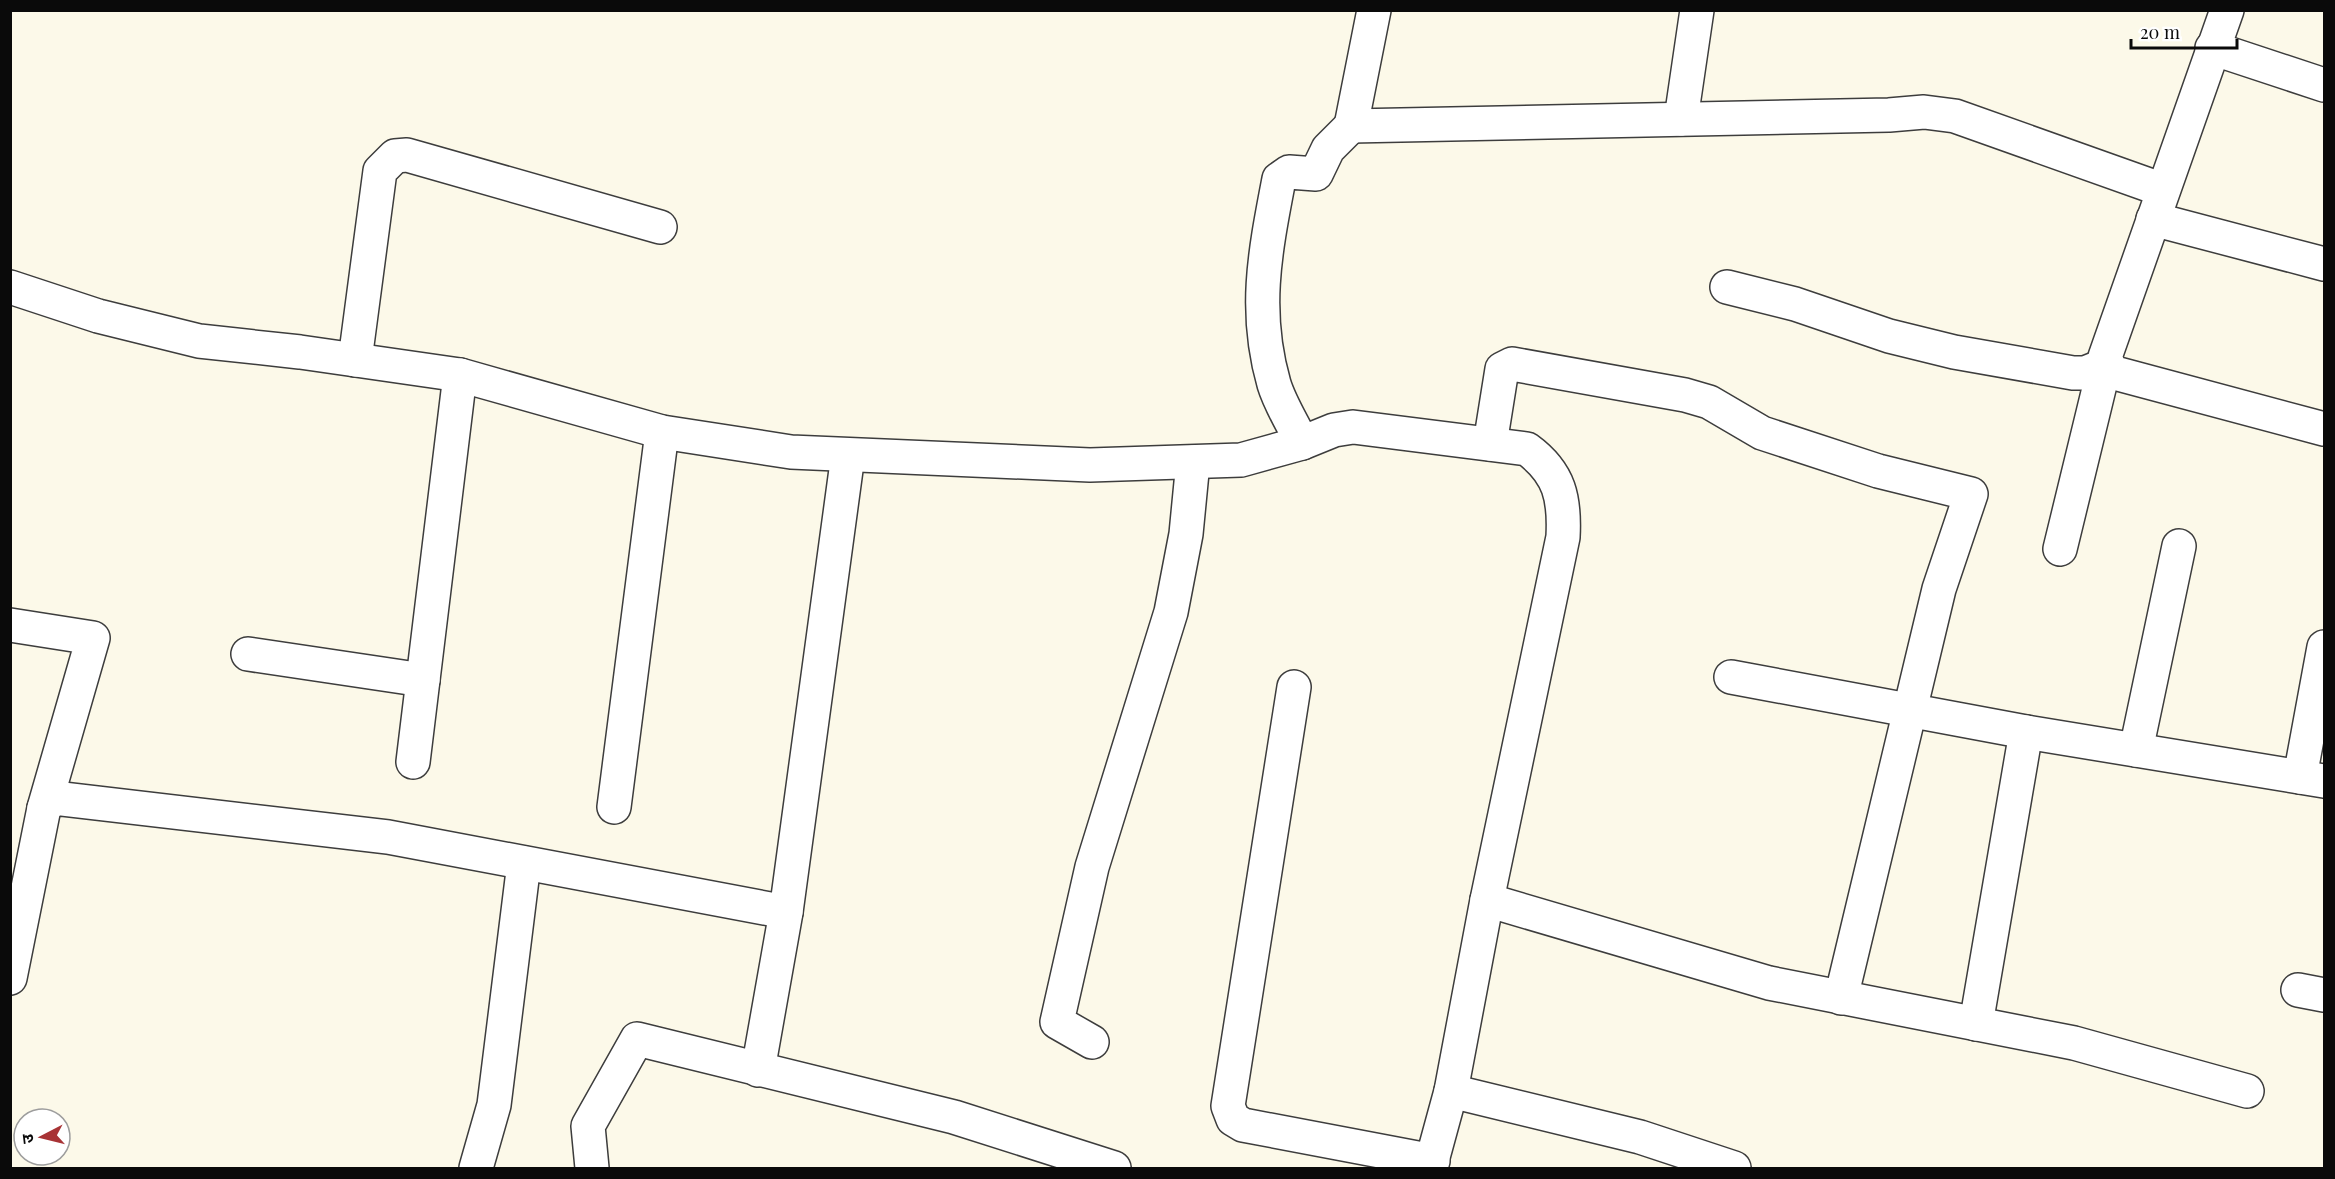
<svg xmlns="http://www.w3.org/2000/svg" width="2335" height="1179" font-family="'Playfair Display','Noto Sans Devanagari',serif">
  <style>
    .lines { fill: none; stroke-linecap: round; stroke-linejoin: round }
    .minor-casing { stroke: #3d3d3d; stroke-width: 36 }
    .minor { stroke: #fff; stroke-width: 33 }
  </style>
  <rect width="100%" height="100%" fill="#fcf9e9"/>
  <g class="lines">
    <defs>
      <g id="minor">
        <path d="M1374,10l-23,116 538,-11 35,-3 31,4 208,74"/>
        <path d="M2227,10l-122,347 6,15 213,57"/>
        <path d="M2212,48l112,37"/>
        <path d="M1681,119l16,-109"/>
        <path d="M2153,219l171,45"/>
        <path d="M10,287l88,29 101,25 101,11 160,23 202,57 129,20 299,13 151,-5 61,-17 32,-13 19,-3 174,22c33,24 38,50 36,88l-76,363 -36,191 -21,77"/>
        <path d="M1727,287l68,17 94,32 65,16 119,21h12l20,-8"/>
        <path d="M355,360l25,-189 15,-15 12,-1 253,72"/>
        <path d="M1302,443c-9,-19 -22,-39 -28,-59 -21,-73 -9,-132 5,-205l10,-7 27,2 12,-25 23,-23"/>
        <path d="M1490,444l12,-75 10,-5 173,31 24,7 53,31 116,38 93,23 -32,95 -98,409"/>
        <path d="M2060,549l44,-181 7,4"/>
        <path d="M10,625l83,13 -49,170"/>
        <path d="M248,654l175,26"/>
        <path d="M1731,677l295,55 298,49"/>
        <path d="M1294,687l-66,419 5,13 10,6 190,36"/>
        <path d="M2136,750l43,-204"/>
        <path d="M413,762l47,-387"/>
        <path d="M2300,777l24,-130"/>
        <path d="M614,807l48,-375"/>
        <path d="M1487,900l282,83 305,60 173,48"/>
        <path d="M10,978l34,-170 10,-10 334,39 398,75"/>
        <path d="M2298,990l26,5"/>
        <path d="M1976,1024l50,-292"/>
        <path d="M1092,1042l-35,-20 35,-155 79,-255 15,-78 7,-72"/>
        <path d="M758,1070l28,-158 62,-457"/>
        <path d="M1451,1091l189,46 94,31"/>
        <path d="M476,1168l18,-63 30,-242"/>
        <path d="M592,1168l-4,-42 49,-87 317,78 160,51"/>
      </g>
    </defs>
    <use href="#minor" class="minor-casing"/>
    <use href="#minor" class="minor"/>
  </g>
  <rect width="2335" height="1179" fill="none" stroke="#0a0a0a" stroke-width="24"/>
  <g transform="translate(42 1137) rotate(263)"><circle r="28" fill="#ffffff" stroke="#9d9d9d" stroke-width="1.5"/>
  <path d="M0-4.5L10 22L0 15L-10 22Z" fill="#a83335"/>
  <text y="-9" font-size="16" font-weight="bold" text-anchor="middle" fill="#0a0a0a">उ</text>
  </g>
  <path d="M2131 39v9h106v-9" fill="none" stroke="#0a0a0a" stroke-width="3"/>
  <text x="2140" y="39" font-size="18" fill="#0a0a0a" stroke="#ffffff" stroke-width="4.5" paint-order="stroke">20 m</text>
</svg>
